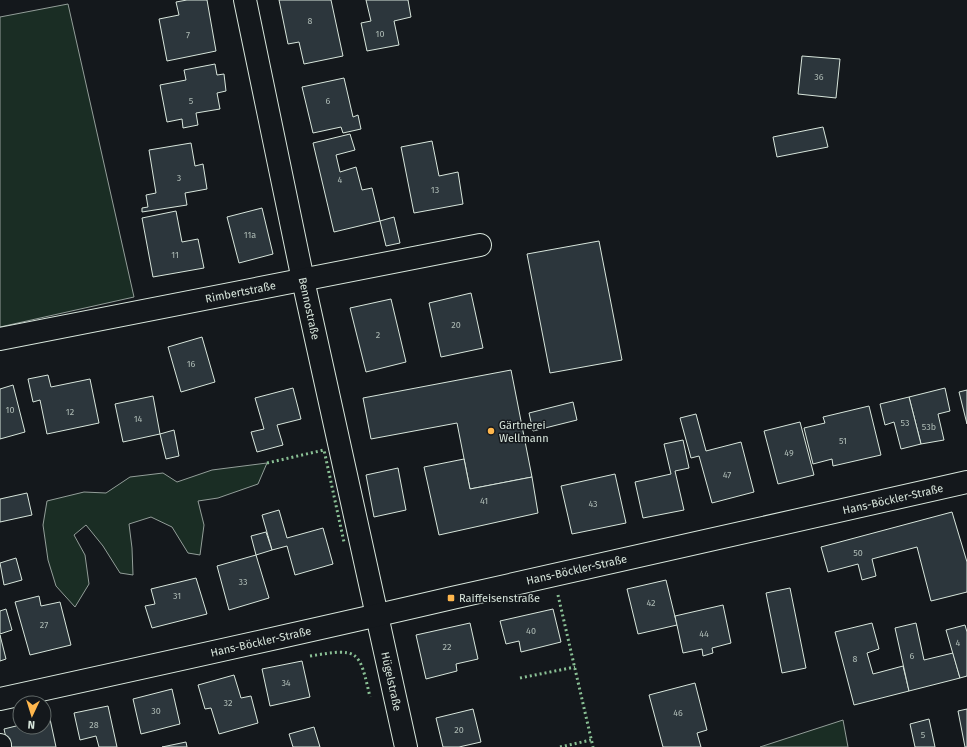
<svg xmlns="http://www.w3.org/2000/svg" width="967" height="747" font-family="'Fira Sans',sans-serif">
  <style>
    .green { fill: #1a2d24; stroke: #939e99 }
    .building { fill: #2c363c; stroke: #d8e6dc }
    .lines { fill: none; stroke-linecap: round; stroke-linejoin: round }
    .minor-casing { stroke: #d8e6dc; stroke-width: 24 }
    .minor { stroke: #14181c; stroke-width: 22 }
    .hedge { stroke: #8ac095; stroke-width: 3; stroke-dasharray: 2 3; stroke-linecap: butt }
    .poi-dot { fill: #ffb74d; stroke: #14181c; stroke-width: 1.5 }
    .labels { text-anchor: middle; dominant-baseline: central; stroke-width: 3; stroke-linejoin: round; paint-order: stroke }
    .number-label { font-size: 9px; fill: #adbab4 }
    .street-label { font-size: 11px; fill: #d8e6dc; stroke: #14181c }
    .poi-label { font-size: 11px; fill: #d8e6dc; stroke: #14181c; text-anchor: start }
  </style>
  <rect width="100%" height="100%" fill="#14181c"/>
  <g class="green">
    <path d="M68,4l66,293 -134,30v-310z"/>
    <path d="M267,463l-9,21 -40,14 -20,3 6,24 -4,30 -12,-2 -16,-26 -21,-10 -22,7 3,24 1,27 -13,-2 -17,-27 -17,-21 -12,10 11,20 4,29 -14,23 -19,-21 -8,-26 -5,-35 4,-24 37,-9 22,1 24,-16 33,-4 14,9 35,-12z"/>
    <path d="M843,720l5,27h-88z"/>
  </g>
  <g class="building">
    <path d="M187,0h20l9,51 -49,10 -8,-42 20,-4 -3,-13z"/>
    <path d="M279,0h52l12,56 -39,8 -5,-22 -11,2z"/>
    <path d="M366,0h42l3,17 -17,4 5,24 -32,6 -6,-28 10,-2z"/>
    <path d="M802,56l38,3 -4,39 -38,-4z"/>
    <path d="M215,64l2,11 7,-1 2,17 -9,2 3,16 -24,4 2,12 -15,3 -1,-9 -15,3 -7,-37 26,-5 -2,-10z"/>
    <path d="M344,78l9,39 5,-2 3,14 -18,4 -2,-6 -28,6 -11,-46z"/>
    <path d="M823,127l5,20 -51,10 -4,-20z"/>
    <path d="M350,134l5,16 -19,5 4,17 16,-5 6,23 10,-2 8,33 -46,11 -21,-89z"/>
    <path d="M432,141l7,35 19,-4 5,32 -49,9 -13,-66z"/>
    <path d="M191,143l4,23 8,-2 4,25 -22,4 2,12 -45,7v-4l6,-1 -2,-12 10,-2 -7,-43z"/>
    <path d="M262,208l11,46 -34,9 -12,-46z"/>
    <path d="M176,211l6,31 16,-3 6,29 -51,9 -11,-59z"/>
    <path d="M394,217l6,26 -14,3 -6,-25z"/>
    <path d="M599,241l23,119 -72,13 -23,-119z"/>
    <path d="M471,293l12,55 -42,9 -12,-54z"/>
    <path d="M391,299l15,63 -40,10 -16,-64z"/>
    <path d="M202,337l13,45 -34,10 -13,-45z"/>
    <path d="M511,370l21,107 -62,12 -13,-66 -86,16 -8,-41z"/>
    <path d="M48,375l3,12 39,-8 9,44 -52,11 -7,-34 -7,2 -5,-23z"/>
    <path d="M13,385l12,47 -25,7v-50z"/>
    <path d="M293,388l8,31 -24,6 6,20 -26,7 -6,-20 13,-3 -9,-31z"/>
    <path d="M945,388l5,23 -12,3 6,26 -23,4 -12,-47z"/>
    <path d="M967,390v34l-8,-32z"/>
    <path d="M153,396l7,38 -37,8 -8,-38z"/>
    <path d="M909,397l12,47 -20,5 -7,-27 -9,3 -5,-21z"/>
    <path d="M573,402l4,18 -44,11 -4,-18z"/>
    <path d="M869,406l12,49 -48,11 -1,-7 -19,5 -9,-36 21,-5 -2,-6z"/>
    <path d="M696,414l10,37 35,-9 13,50 -42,11 -13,-47 -8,2 -11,-40z"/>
    <path d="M800,422l14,53 -36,9 -14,-53z"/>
    <path d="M174,430l5,26 -13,3 -6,-25z"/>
    <path d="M683,440l6,28 -14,3 9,39 -41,8 -8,-36 36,-8 -7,-30z"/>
    <path d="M464,459l6,30 62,-12 6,36 -99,22 -15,-68z"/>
    <path d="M398,468l8,42 -32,7 -8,-42z"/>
    <path d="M615,474l11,49 -54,11 -11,-48z"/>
    <path d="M27,493l5,22 -32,7v-23z"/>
    <path d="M279,510l8,28 36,-10 10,36 -38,11 -8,-29 -15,4 -10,-35z"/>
    <path d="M952,512l15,50v30l-36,9 -14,-54 -45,12 4,17 -14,4 -4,-16 -30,8 -7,-25z"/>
    <path d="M266,532l6,18 -16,5 -5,-19z"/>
    <path d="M256,555l13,43 -40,12 -12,-44z"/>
    <path d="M16,558l6,22 -18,5 -4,-22z"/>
    <path d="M196,578l11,36 -55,14 -7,-22 10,-2 -4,-15z"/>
    <path d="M666,580l11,45 -39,9 -11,-45z"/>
    <path d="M790,588l16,80 -24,5 -16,-80z"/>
    <path d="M39,596l2,10 19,-4 11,43 -41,10 -15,-53z"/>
    <path d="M723,605l8,38 -19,5 1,5 -10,3 -1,-7 -19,4 -8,-37z"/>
    <path d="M6,609l6,21 -12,4v-23z"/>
    <path d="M553,609l8,33 -40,10 -2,-11 -13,3 -6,-23z"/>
    <path d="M470,623l8,36 -22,5 1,7 -31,8 -10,-44z"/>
    <path d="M872,623l7,26 -12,4 6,21 30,-8 6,25 -55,14 -19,-73z"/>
    <path d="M916,623l8,37 29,-7 7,25 -51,13 -14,-63z"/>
    <path d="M965,625l2,7v44l-7,2 -14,-48z"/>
    <path d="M0,635l6,24 -6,2z"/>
    <path d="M302,661l8,36 -40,9 -8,-37z"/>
    <path d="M234,675l7,23 10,-2 7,27 -39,11 -8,-26 -6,1 -7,-24z"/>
    <path d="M695,683l12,47 -10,3 4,14h-38l-14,-52z"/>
    <path d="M172,689l8,35 -39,10 -8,-35z"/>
    <path d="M108,706l9,41h-18l-3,-11 -16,4 -6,-27z"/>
    <path d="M473,709l8,33 -22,5h-16l-7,-29z"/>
    <path d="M967,709v38h-2l-7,-36z"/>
    <path d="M50,719l6,28h-48l-4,-18 16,-4v2h24v-7z"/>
    <path d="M929,719l6,28h-20l-5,-23z"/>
    <path d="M314,727l6,20h-27l-4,-13z"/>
    <path d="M186,742l1,5h-25z"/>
  </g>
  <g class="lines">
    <defs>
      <g id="minor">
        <path id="s1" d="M245,0l58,280 103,467"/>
        <path id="s2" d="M0,339l480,-94"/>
        <path id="s3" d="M0,699c151,-33 302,-66 452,-101 171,-40 344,-76 515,-116"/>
        <path d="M0,745v2"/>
      </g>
    </defs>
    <use href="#minor" class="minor-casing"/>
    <use href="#minor" class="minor"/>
    <g class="hedge">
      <path d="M267,463l57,-13 20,92"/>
      <path d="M558,595l35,152"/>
      <path d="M310,656c49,-8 49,-7 60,41"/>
      <path d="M520,678l55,-11"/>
      <path d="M560,747l31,-7"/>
    </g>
  </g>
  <g class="poi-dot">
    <circle cx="491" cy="431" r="4"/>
    <rect x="447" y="594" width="8" height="8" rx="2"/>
  </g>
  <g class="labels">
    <g class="number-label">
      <text x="310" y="21">8</text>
      <text x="380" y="34">10</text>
      <text x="188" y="35">7</text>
      <text x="819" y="77">36</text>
      <text x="191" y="101">5</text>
      <text x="328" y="101">6</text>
      <text x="179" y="178">3</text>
      <text x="340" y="180">4</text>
      <text x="435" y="190">13</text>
      <text x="250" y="235">11a</text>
      <text x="175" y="255">11</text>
      <text x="456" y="325">20</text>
      <text x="378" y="335">2</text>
      <text x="191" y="364">16</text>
      <text x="10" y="410">10</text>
      <text x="70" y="412">12</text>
      <text x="138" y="419">14</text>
      <text x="905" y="423">53</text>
      <text x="929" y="427">53b</text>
      <text x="843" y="441">51</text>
      <text x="789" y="453">49</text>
      <text x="727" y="475">47</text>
      <text x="484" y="501">41</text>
      <text x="593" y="504">43</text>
      <text x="858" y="553">50</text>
      <text x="243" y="582">33</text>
      <text x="177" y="596">31</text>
      <text x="651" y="603">42</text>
      <text x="44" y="625">27</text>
      <text x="531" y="631">40</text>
      <text x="704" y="634">44</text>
      <text x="958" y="643">4</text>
      <text x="447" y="647">22</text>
      <text x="912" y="656">6</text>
      <text x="855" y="659">8</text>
      <text x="286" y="683">34</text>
      <text x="228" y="703">32</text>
      <text x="156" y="711">30</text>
      <text x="678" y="713">46</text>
      <text x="94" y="725">28</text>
      <text x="459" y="730">20</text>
      <text x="923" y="735">5</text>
    </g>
    <g class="street-label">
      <text stroke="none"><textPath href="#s2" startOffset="245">Rimbertstraße</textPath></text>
      <text stroke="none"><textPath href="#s1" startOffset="315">Bennostraße</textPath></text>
      <text stroke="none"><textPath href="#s3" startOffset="915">Hans-Böckler-Straße</textPath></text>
      <text stroke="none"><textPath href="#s3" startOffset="591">Hans-Böckler-Straße</textPath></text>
      <text stroke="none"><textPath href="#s3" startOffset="267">Hans-Böckler-Straße</textPath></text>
      <text stroke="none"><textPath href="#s1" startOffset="697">Hügelstraße</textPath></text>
    </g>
    <g class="poi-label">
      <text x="499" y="425">Gärtnerei<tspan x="499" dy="13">Wellmann</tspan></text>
      <text x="459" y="598">Raiffeisenstraße</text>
    </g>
  </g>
  <g transform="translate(32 715) rotate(184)"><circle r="19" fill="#14181c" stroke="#626a69"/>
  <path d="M0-3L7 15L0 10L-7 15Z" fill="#ffb74d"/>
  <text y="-6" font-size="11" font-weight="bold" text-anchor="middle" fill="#d8e6dc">N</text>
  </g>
</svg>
